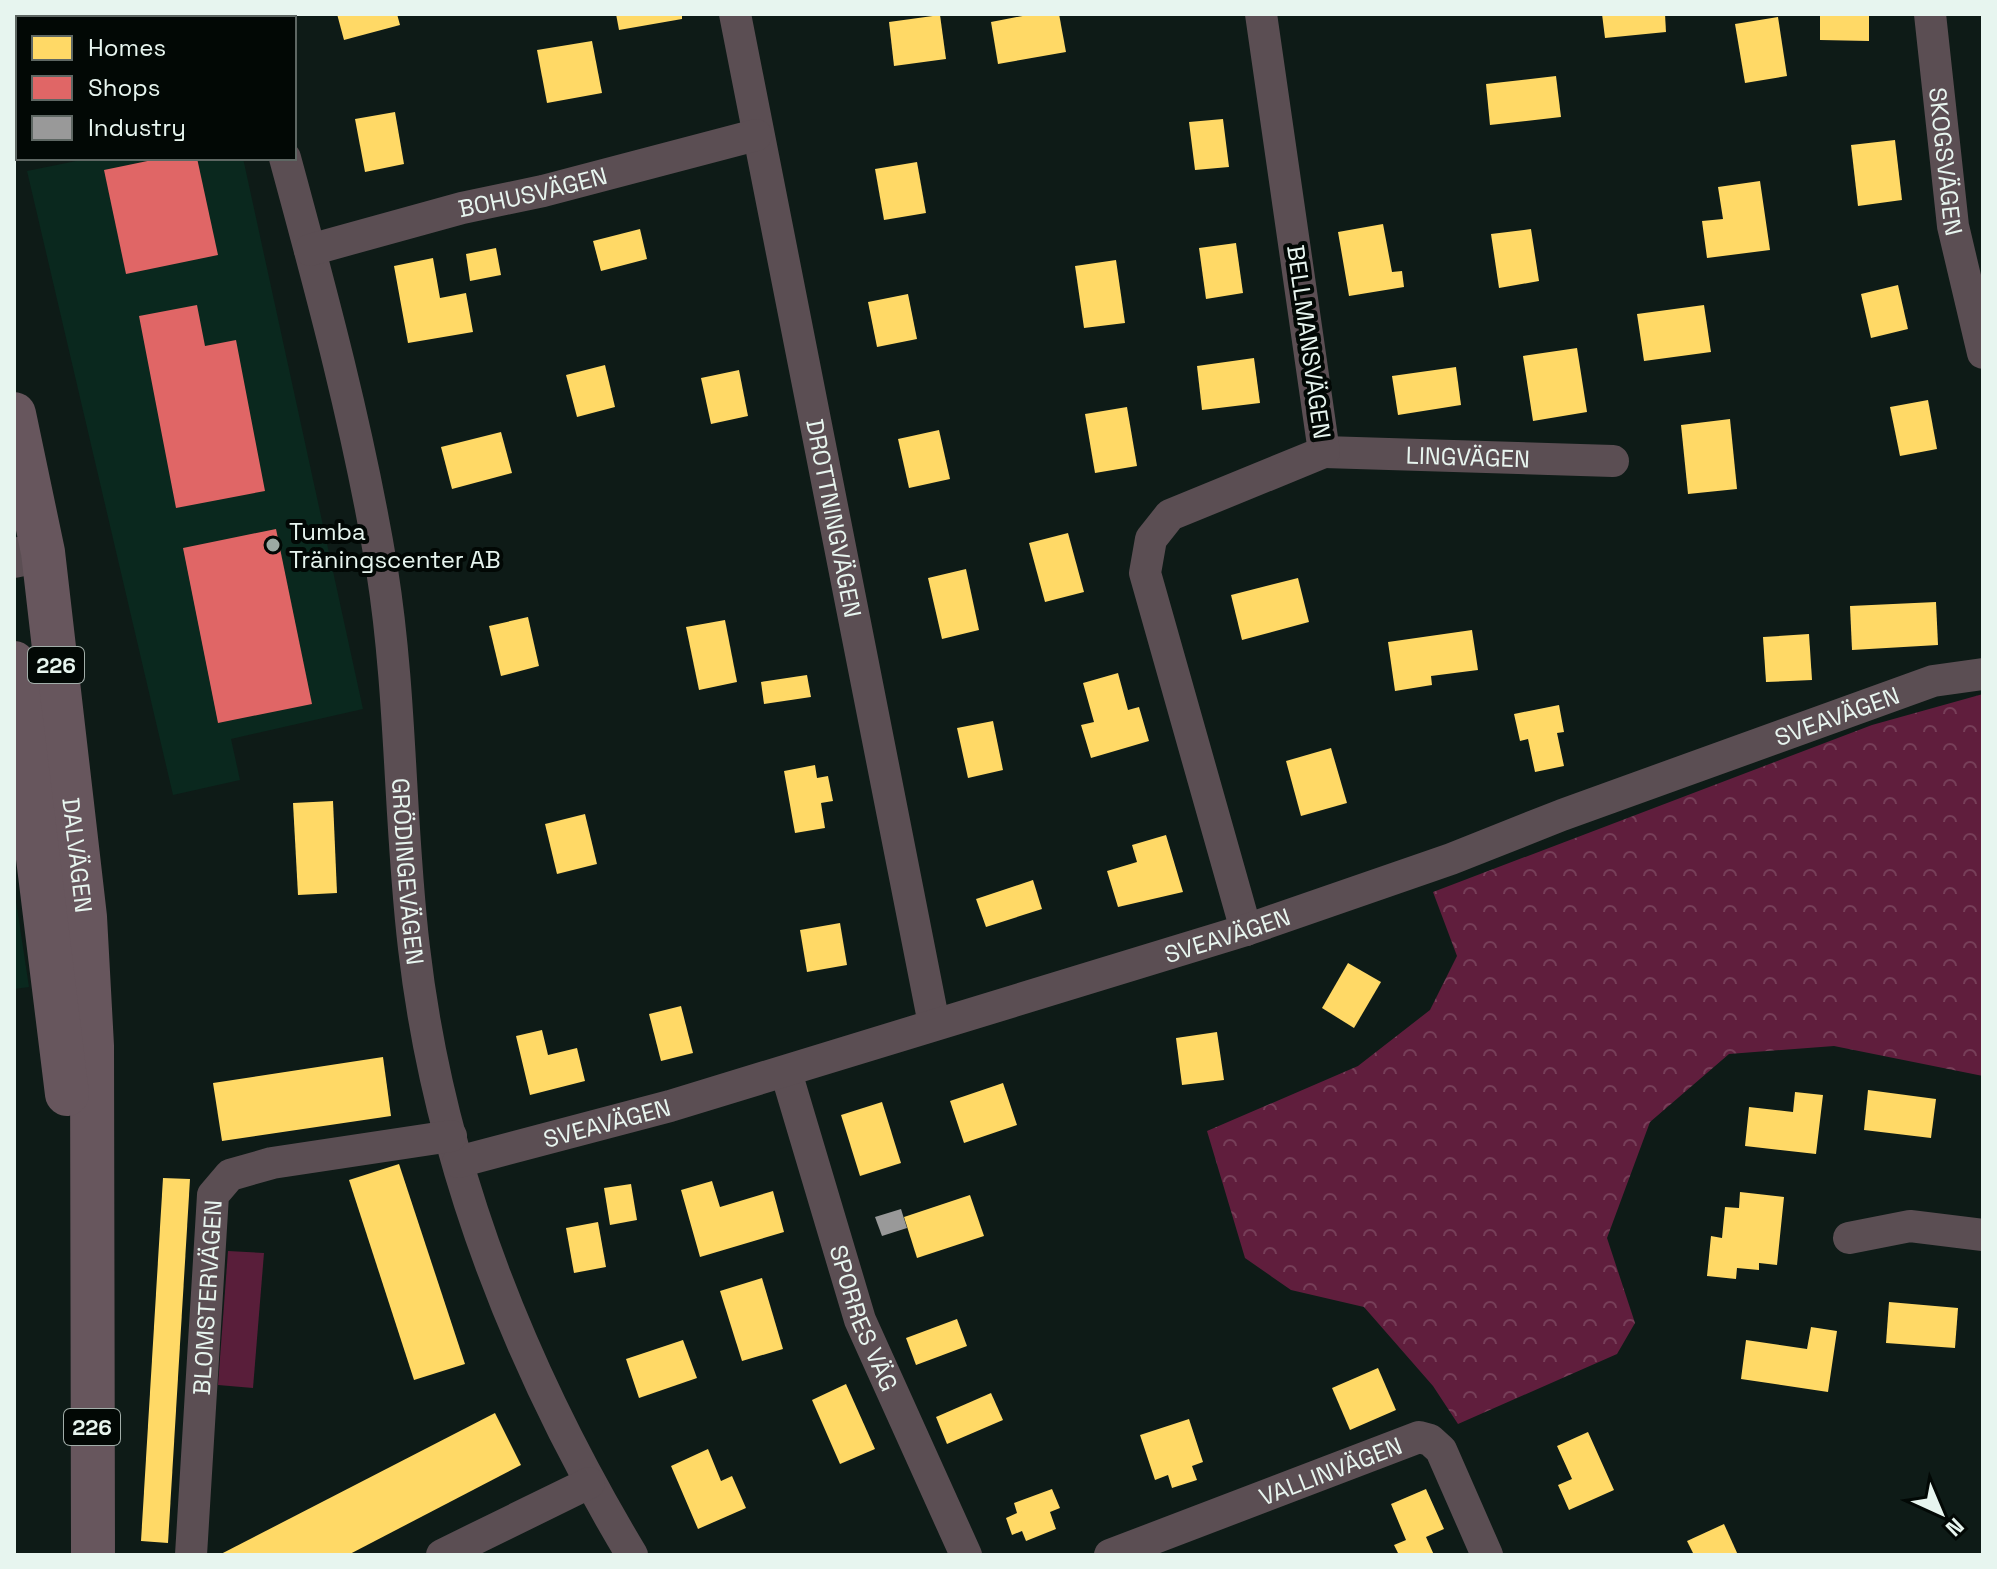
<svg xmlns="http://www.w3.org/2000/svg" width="1997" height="1569" font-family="'Space Grotesk',sans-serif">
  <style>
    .built { fill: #0a281e }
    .forest { fill: url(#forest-crowns) }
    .park { fill: #591e3a }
    .homes { fill: #ffd966 }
    .shops { fill: #e06666 }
    .industry { fill: #999 }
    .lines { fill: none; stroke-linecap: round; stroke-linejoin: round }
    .minor { stroke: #5b4e53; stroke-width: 32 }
    .tertiary { stroke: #5b4e53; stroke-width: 40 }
    .primary { stroke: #67565d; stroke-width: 44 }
    .poi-dot { fill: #9ba9a3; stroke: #020805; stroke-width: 3 }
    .labels { text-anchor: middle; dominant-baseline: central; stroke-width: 8; stroke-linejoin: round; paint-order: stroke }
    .shield { fill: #020805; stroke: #a2aea9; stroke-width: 2 }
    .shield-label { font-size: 22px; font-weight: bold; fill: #e7f5ef }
    .street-label { font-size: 24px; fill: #e7f5ef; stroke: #020805 }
    .poi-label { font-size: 24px; fill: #e7f5ef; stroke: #020805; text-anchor: start }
  </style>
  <defs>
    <pattern id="forest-crowns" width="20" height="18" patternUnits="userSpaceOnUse" patternTransform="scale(2)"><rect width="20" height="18" fill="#601e3d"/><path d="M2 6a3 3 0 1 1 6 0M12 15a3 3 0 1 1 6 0" fill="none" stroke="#773f59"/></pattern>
  </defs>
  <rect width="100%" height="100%" fill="#0e1b17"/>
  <g class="built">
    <path d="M91,158h152l120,551 -132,30 9,41 -67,15 -146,-624z"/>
    <path d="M14,888l15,99 -15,2z"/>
  </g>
  <path class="forest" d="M1983,694v382l-149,-30 -105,8 -79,68 -43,116 28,85 -18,31 -159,70 -25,-38 -69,-79 -73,-17 -46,-32 -38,-127 151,-65 72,-56 27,-54 -24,-64 439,-167z"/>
  <path class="park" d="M228,1251l36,2 -11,135 -35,-3z"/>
  <g class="homes">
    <path d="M14,14h37l1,4h-34l-2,87z"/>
    <path d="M138,14h43l1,4h-43z"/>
    <path d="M337,14h60l3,11 -56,15z"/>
    <path d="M616,14h66v5l-63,11z"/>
    <path d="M1033,14h26l7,38 -68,12 -7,-42z"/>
    <path d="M1602,14h63l1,18 -61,6z"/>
    <path d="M1820,14h49v27l-49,-1z"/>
    <path d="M940,15l6,44 -52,7 -5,-44z"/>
    <path d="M1778,17l9,59 -42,7 -10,-59z"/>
    <path d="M592,41l10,52 -55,10 -10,-53z"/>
    <path d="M1556,76l5,41 -71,8 -4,-41z"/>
    <path d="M395,112l9,52 -39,8 -10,-53z"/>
    <path d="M1223,119l6,48 -34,3 -6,-48z"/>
    <path d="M1895,140l7,60 -44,6 -7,-61z"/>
    <path d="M917,162l9,51 -42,7 -9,-51z"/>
    <path d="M1760,181l10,69 -63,8 -5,-37 21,-2 -5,-32z"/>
    <path d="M1383,224l9,48 10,-1 2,16 -55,9 -11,-64z"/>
    <path d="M640,229l7,30 -46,12 -8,-30z"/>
    <path d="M1531,229l8,52 -40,7 -8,-54z"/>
    <path d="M1236,243l7,50 -37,6 -7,-51z"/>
    <path d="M496,248l5,27 -31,6 -4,-27z"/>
    <path d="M433,258l7,40 26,-5 7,39 -65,11 -14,-77z"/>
    <path d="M1116,260l9,63 -41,5 -9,-62z"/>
    <path d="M1898,285l10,44 -37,9 -10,-44z"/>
    <path d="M908,294l9,45 -40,8 -9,-45z"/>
    <path d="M1704,305l7,47 -67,9 -7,-47z"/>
    <path d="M1577,348l10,64 -54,9 -10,-65z"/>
    <path d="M1254,358l6,45 -58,7 -5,-44z"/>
    <path d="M605,365l10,42 -38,10 -11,-42z"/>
    <path d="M1456,367l5,38 -63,10 -6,-39z"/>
    <path d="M739,370l9,46 -37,8 -10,-46z"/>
    <path d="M1928,400l9,49 -37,7 -10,-49z"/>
    <path d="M1127,407l10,59 -42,7 -10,-59z"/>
    <path d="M1730,419l7,70 -49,5 -7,-69z"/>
    <path d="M939,430l11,49 -41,9 -11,-49z"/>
    <path d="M501,432l11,41 -60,16 -11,-42z"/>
    <path d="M1068,533l16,59 -39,10 -16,-59z"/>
    <path d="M966,569l13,61 -37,9 -14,-61z"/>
    <path d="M1298,578l11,44 -67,18 -11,-45z"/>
    <path d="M1936,602l2,43 -86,5 -2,-44z"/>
    <path d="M528,617l11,49 -38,10 -12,-50z"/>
    <path d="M725,620l12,62 -38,8 -13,-63z"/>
    <path d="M1472,630l6,40 -47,6 1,9 -37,6 -7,-49z"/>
    <path d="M1809,634l3,46 -46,2 -3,-45z"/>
    <path d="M1118,673l10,37 11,-3 10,34 -58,17 -10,-33 13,-3 -11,-39z"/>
    <path d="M807,675l4,22 -47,7 -3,-22z"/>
    <path d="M1559,705l5,27 -7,1 7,33 -29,6 -7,-33 -8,2 -6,-27z"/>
    <path d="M993,721l10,49 -35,8 -11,-50z"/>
    <path d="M1331,748l16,55 -46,13 -15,-55z"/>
    <path d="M815,765l2,13 11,-2 5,25 -12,2 4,25 -30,5 -11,-62z"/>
    <path d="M333,801l4,92 -39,2 -5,-92z"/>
    <path d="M585,814l12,50 -40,10 -12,-50z"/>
    <path d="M1166,835l17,57 -65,15 -11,-36 30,-9 -5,-17z"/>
    <path d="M1033,880l9,29 -56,18 -10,-28z"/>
    <path d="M840,923l7,42 -40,7 -7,-42z"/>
    <path d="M1348,963l33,19 -27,46 -32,-20z"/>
    <path d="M681,1006l12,47 -32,8 -12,-47z"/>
    <path d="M542,1030l6,25 29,-7 8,33 -55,14 -14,-59z"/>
    <path d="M1217,1032l7,48 -42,5 -6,-47z"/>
    <path d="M383,1057l8,59 -169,25 -9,-58z"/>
    <path d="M1003,1083l14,42 -53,18 -14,-42z"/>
    <path d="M1868,1090l68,9 -5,39 -67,-8z"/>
    <path d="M1795,1092l28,3 -7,59 -71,-8 4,-39 44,5z"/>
    <path d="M882,1102l19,61 -41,13 -19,-61z"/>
    <path d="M399,1164l66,200 -51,16 -65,-200z"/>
    <path d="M163,1178l27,1 -22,364 -27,-2z"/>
    <path d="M712,1181l8,26 53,-16 11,41 -84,25 -19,-67z"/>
    <path d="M631,1184l6,36 -27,5 -6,-37z"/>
    <path d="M1740,1192l44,5 -7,68 -18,-2v7l-22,-2 -1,11 -29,-3 4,-40 11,2 3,-31 14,1z"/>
    <path d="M970,1195l14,41 -67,22 -13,-41z"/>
    <path d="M598,1222l8,45 -32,6 -8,-45z"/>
    <path d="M762,1278l21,71 -41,12 -22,-70z"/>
    <path d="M1889,1302l69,6 -3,40 -69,-5z"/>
    <path d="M957,1319l10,27 -51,19 -10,-27z"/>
    <path d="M1811,1327l26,4 -9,61 -87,-13 5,-39 61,9z"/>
    <path d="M683,1340l14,38 -58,20 -13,-39z"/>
    <path d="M1378,1368l18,42 -46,20 -18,-42z"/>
    <path d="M846,1384l29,65 -35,15 -28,-64z"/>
    <path d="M991,1393l12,27 -56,24 -11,-27z"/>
    <path d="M495,1413l26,52 -173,90h-129z"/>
    <path d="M1189,1419l14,43 -11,4 5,14 -25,8 -4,-13 -13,5 -15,-45z"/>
    <path d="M1588,1432l26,58 -45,20 -11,-25 14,-6 -15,-33z"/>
    <path d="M708,1449l13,32 11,-5 14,32 -48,21 -27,-63z"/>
    <path d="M1052,1489l8,19 -10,4 6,17 -30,12 -4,-10 -10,4 -6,-17 11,-5 -3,-10z"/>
    <path d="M1426,1489l18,40 -18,8 8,18h-35l-5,-10 12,-5 -15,-36z"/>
    <path d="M1724,1524l14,31h-44l-7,-14z"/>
  </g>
  <g class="shops">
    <path d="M162,158h35l21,97 -92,19 -22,-104z"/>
    <path d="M197,305l8,41 31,-6 29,151 -89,17 -37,-192z"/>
    <path d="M276,529l36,175 -94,19 -35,-175z"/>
  </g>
  <path class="industry" d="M901,1209l6,19 -25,8 -7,-19z"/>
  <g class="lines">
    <g class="minor">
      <path d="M248,14l1,4"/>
      <path id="s1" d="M735,14l199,1010"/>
      <path id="s2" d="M1930,14l23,212 30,127"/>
      <path id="s3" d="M285,158c37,136 74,273 97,412 20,125 17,253 32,378 25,217 107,422 218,607"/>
      <path id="s4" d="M310,250l152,-42 81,-17 213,-56"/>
      <path id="s5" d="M1324,452l289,9"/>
      <path d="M1246,930l-101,-357 6,-34 19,-24 154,-63 -63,-438"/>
      <path id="s6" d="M786,1072l74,248 106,235"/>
      <path id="s7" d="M458,1162l212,-56 576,-176 205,-71 111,-44 371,-134 50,-7"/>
      <path d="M1849,1238l61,-12 73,9"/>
      <path id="s8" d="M191,1555l22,-360 17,-20 42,-12 179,-27"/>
      <path d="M442,1555l147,-72"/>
      <path id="s9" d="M1110,1555l309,-118 11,3 11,10 46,105"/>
    </g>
    <path class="tertiary" d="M14,558l29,-6"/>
    <g class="primary">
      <path id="s10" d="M14,414l29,138 42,365 7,129 1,509"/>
      <path d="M14,663l53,431"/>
    </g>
  </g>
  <circle class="poi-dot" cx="273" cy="545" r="8"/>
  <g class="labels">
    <g class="shield">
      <rect x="28" y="647" width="56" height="36" rx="6"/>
      <rect x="64" y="1409" width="56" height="36" rx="6"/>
    </g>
    <g class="shield-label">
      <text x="56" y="665">226</text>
      <text x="92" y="1427">226</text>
    </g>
    <g class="street-label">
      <text stroke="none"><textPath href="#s2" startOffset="148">SKOGSVÄGEN</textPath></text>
      <text stroke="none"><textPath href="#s4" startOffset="230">BOHUSVÄGEN</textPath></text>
      <text transform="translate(1309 342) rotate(82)">BELLMANSVÄGEN</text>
      <text stroke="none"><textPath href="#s5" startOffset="144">LINGVÄGEN</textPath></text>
      <text stroke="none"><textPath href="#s1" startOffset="514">DROTTNINGVÄGEN</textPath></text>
      <text stroke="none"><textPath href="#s7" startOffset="1450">SVEAVÄGEN</textPath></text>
      <text stroke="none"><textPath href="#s10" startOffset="446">DALVÄGEN</textPath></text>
      <text stroke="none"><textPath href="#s3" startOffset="726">GRÖDINGEVÄGEN</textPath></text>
      <text stroke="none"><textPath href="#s7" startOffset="802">SVEAVÄGEN</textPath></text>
      <text stroke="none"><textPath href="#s7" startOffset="154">SVEAVÄGEN</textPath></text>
      <text stroke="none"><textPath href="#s8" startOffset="258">BLOMSTERVÄGEN</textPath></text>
      <text stroke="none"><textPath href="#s6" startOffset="258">SPORRES VÄG</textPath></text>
      <text stroke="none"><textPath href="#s9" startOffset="236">VALLINVÄGEN</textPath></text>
    </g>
    <g class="poi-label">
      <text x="289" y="531">Tumba<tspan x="289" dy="28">Träningscenter AB</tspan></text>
    </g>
  </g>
  <rect width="1997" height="1569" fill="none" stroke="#e7f5ef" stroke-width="32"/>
  <rect x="16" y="16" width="280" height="144" fill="#020805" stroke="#5e6763" stroke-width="2"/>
  <rect x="32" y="36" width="40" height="24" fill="#ffd966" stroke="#5e6763" stroke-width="2"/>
  <text x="88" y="56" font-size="24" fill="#e7f5ef">Homes</text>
  <rect x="32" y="76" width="40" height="24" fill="#e06666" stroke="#5e6763" stroke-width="2"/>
  <text x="88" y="96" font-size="24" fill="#e7f5ef">Shops</text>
  <rect x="32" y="116" width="40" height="24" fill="#999999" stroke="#5e6763" stroke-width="2"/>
  <text x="88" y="136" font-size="24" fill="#e7f5ef">Industry</text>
  <g transform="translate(1941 1513) rotate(136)" stroke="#020805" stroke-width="6" paint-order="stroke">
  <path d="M0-6L14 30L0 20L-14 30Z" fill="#e7f5ef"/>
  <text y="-12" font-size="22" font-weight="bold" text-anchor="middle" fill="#e7f5ef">N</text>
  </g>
</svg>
